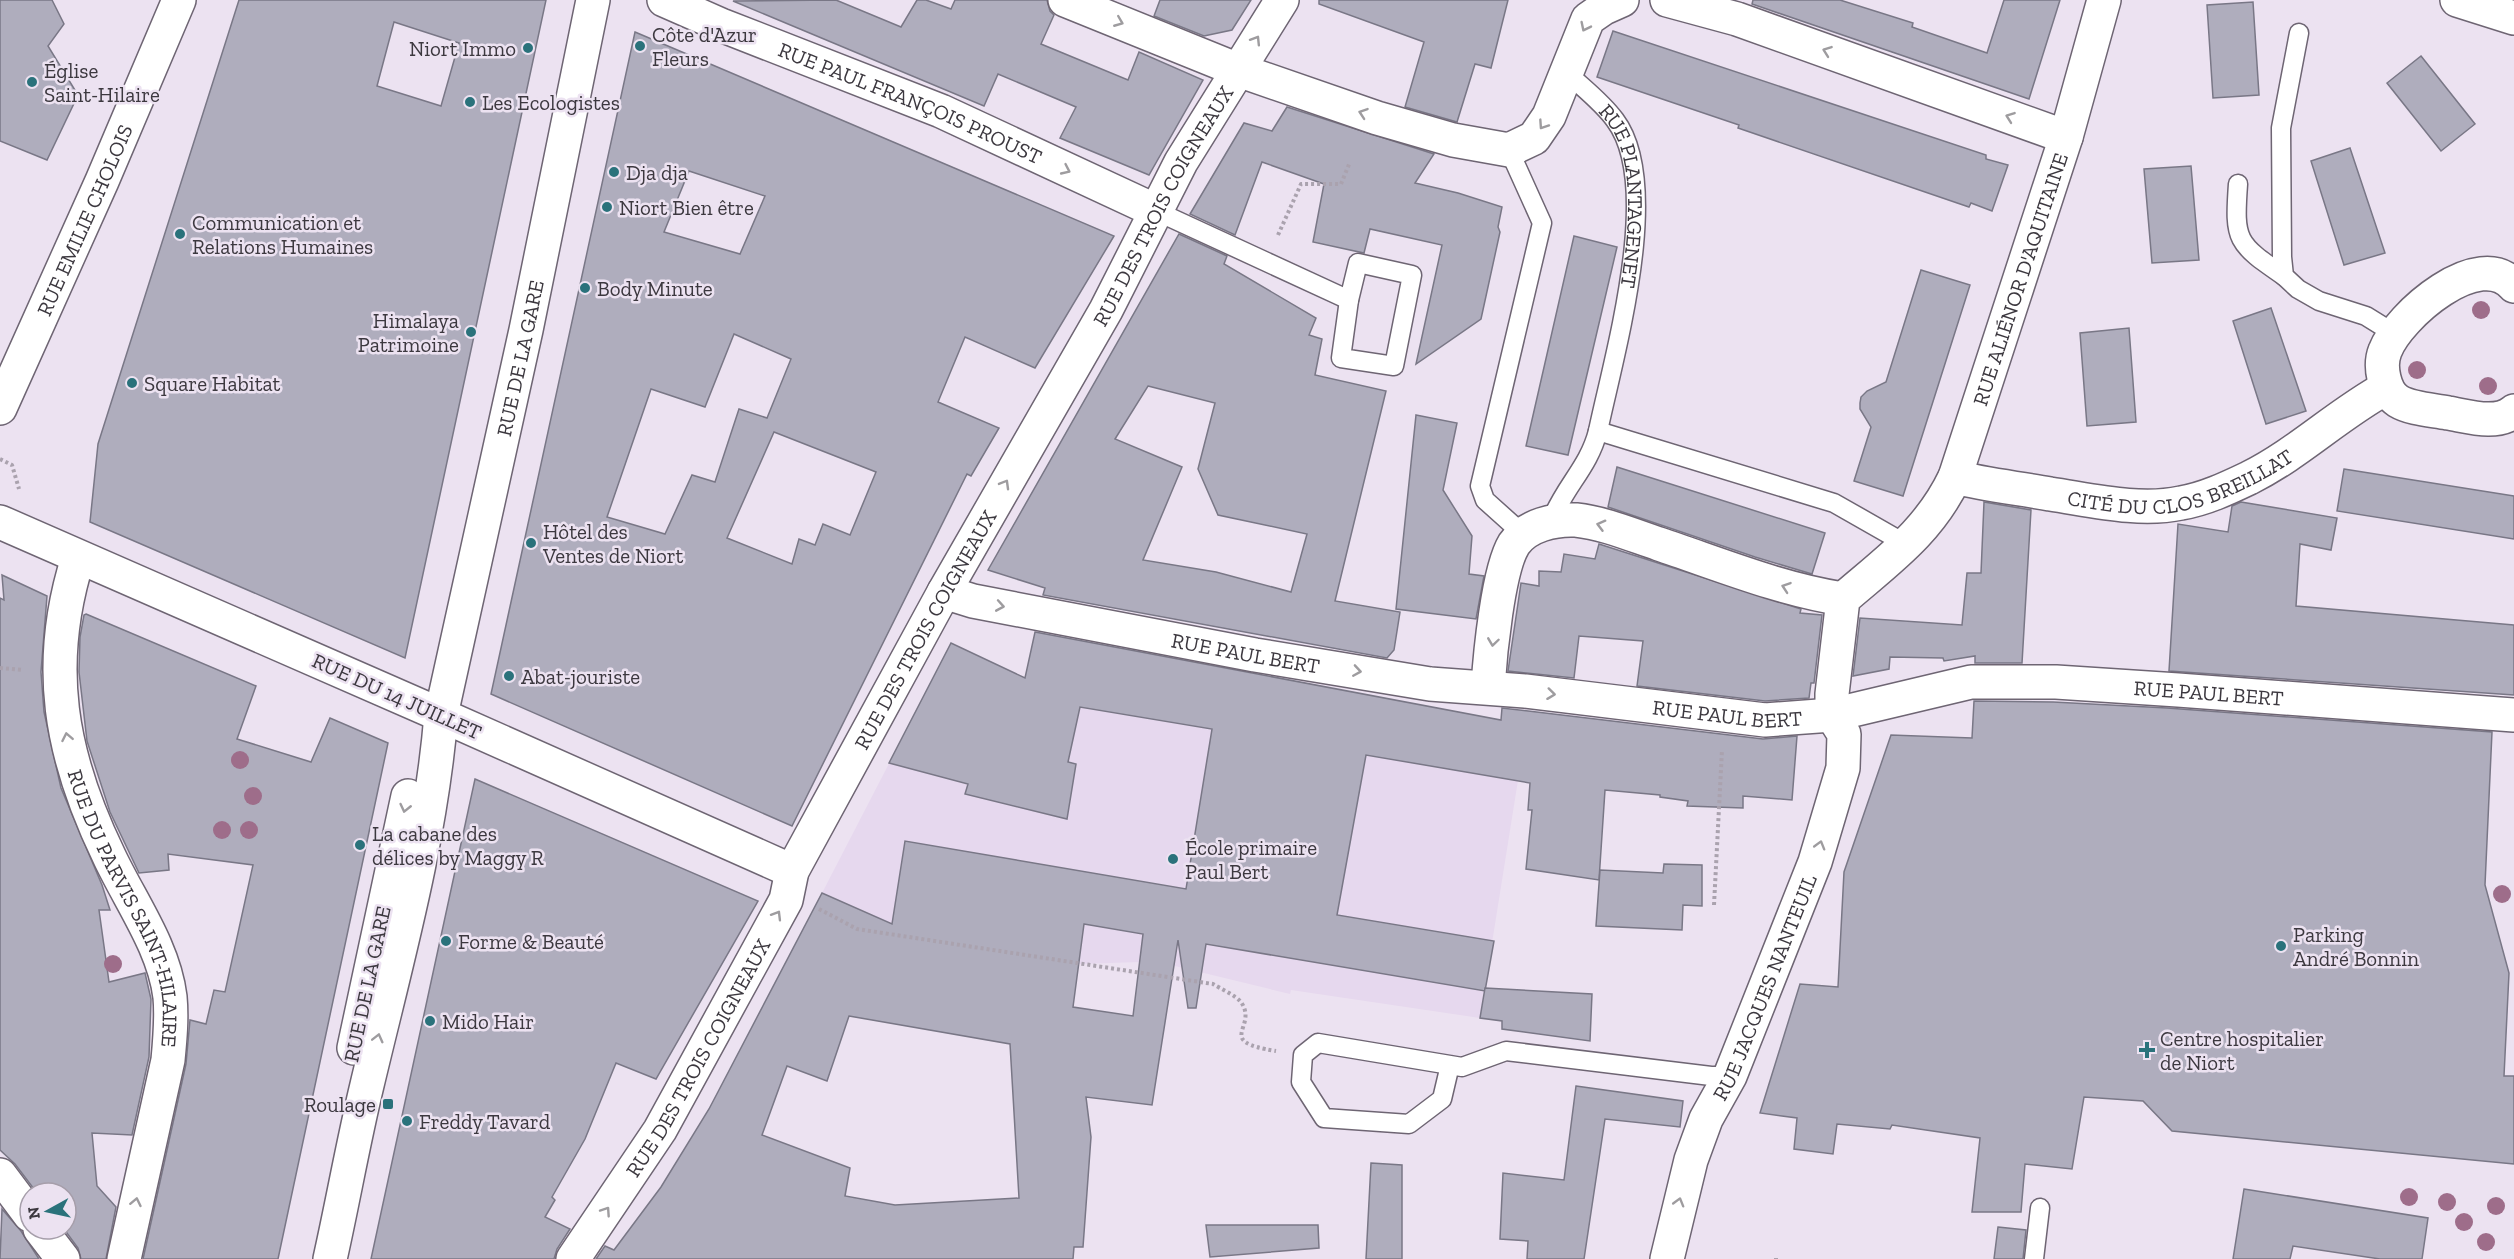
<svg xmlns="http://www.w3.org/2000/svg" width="2514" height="1259" font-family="'Zilla Slab',serif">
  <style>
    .built { fill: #e6d8ee }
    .building { fill: #afadbd; stroke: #797786; stroke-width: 1.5; fill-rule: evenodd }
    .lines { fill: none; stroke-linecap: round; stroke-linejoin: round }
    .lane-casing { stroke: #6e6573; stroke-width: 21 }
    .street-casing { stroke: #6e6573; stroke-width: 36 }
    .secondary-casing { stroke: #6e6573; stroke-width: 36 }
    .path { stroke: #aaa2ae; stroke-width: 4; stroke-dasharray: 3 3; stroke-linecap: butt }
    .lane { stroke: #fff; stroke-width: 18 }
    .street { stroke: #fff; stroke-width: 33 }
    .secondary { stroke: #fff; stroke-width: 33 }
    .tree { fill: #9e6d8a }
    .oneway { stroke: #9e9c9f }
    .poi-dot { fill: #2a727b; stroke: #ece2f1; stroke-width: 2 }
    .labels { text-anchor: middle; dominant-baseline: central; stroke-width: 5; stroke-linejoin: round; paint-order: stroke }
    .poi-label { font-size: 21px; fill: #3c383f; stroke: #ece2f1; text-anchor: start }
    .street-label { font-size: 21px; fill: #3c383f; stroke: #ece2f1 }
  </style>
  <rect width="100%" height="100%" fill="#ece2f1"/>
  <path class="built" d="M1407,704l120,20 -47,294 -189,-28 -1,4 -115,-28 -35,-4 -61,2 -273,-40 90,-174 184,-43z"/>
  <g class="building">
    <path d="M0,0h52l12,24 -16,22 30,49 -31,65 -47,-19z"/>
    <path d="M239,0h307l-141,658 -315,-136 8,-78zM394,22l65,21 -18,63 -64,-20z"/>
    <path d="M836,0l65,27 16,-27h9l25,9 4,-9h92l3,11 4,4 -13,29 87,36 11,-28 64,28 -54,95 -89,-37 16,-31 -78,-33 -14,32 -251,-105z"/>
    <path d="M1160,0h91l-19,30 -28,6 -50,-20z"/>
    <path d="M1319,0h189l-17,68 -16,-4 -18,58 -52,-15 19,-65 -105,-38z"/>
    <path d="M1753,0h87l73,23 -1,4 75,26 17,-53h56l-31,99 -277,-95z"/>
    <path d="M2253,2l6,93 -46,3 -6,-93z"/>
    <path d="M1613,31l373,124v4l22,6 -16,46 -21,-8 -2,4 -231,-79 1,-3 -142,-48z"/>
    <path d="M635,32l479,204 -79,132 -70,-31 -27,65 61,26 -28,48 -4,-2 -175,352 -301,-132zM689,171l76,25 -25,58 -76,-22zM734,334l57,25 -24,59 -28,-9 -24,73 -23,-7 -27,59 -58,-17 44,-128 54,18zM774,432l102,40 -26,63 -27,-11 -8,21 -16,-6 -7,25 -65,-26z"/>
    <path d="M2421,56l54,68 -34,27 -54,-68z"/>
    <path d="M1287,107l147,47 -19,29 43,10 44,14 -4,20 2,5 -19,87 -65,45 26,-119 -72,-16 -6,24 -51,-11 11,-58 -62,-22 -27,73 -45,-21 54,-91 28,8z"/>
    <path d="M2350,148l35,105 -41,12 -33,-104z"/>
    <path d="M2191,166l8,94 -47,3 -8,-94z"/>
    <path d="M1179,234l48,22 -3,8 92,54 -7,17 13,4 -7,36 71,16 -51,210 65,11 -6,38 -7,8 -344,-63 2,-7 -57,-18zM1148,386l67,17 -17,66 20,46 89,19 -16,58 -75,-20 -73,-12 39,-93 -67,-28z"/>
    <path d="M1574,236l43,11 -49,208 -42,-9z"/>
    <path d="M1921,270l49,15 -67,211 -49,-15 17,-54 -11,-18v-6l1,-6 6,-6 19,-9z"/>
    <path d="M2271,308l35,103 -40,13 -33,-103z"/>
    <path d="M2129,328l7,94 -49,4 -7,-93z"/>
    <path d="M1416,415l41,8 -14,67 29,46 -3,38 15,2 -8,43 -80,-10z"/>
    <path d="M1617,467l208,66 -13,41 -57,-17 -147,-50z"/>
    <path d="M2344,469l170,27v43l-177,-28z"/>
    <path d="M1984,502l47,8 -9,153h-47v-7l-31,5 -1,-3 -53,-1 -1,12 -36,7 7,-58 102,7 5,-52h14z"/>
    <path d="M2241,502l96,16 -6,32 -31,-6 -4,62 218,19v70l-345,-24 9,-147 50,8 4,-26z"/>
    <path d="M1599,544l202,65 -1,4 22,2 -8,68h-3l-2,15 -44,3 -128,-15 6,-45 -64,-5 -5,42 -66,-7 13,-88 18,3v-15l22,1 3,-18 31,5z"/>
    <path d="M2,575l45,21 -6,76 3,40 17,76 41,97 8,25h-11l10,72 36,-9 6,26 -2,58 -17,78 -40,-2 5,53 19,21 -10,52h-25l-3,-11 -14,-19h2v-36h-29l-22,-29 -15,-14v-552l4,2z"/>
    <path d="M86,614l170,72 -19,53 74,23 19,-44 58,25 -110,516h-135l43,-195 4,-44 16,4 8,-34 11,2 28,-127 -85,-11 1,16 -30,3 -29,-61 -23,-71 -8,-69 1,-35 4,-22z"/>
    <path d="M1035,632l466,88 1,-12 261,31 34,-3 -5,64 -49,-4v12l-56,-2 1,-5 -28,-4v-2l-55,-5 -6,90 -73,-11 6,-59h-4l2,-27 -164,-28 -29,160 157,26 -9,50 -279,-47 -10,64h-8l-10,-68 -26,165 -66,-8 5,40 -8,110h-9l-1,12h-477l9,-13 9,4 47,-63 48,-78 113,-216 70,31 13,-83 281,48 26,-160 -132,-22 -12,55 8,2 -9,55 -102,-25 3,-10 -79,-21 62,-120 74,35zM1084,924l59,10 -10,82 -60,-9zM849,1016l161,28 9,154 -124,7 -50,-9 5,-28 -88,-33 25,-69 40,15z"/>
    <path d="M1974,701l79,1 114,6 325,24 -7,153 24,88 -5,103h10v88l-342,-33 -29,-30 -59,-4 -12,72 -47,-5 -4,48h-49l8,-74 -88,-13 -2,4 -53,-5 -4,30 -39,-5 3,-31 -37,-5 40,-129 38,3 6,-115 47,-137 81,3z"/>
    <path d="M475,779l283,122 -102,178 -40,-16 -31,76 -33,58 3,3 -10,17 25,12 -13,20 -3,10h-183z"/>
    <path d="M1664,864l38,1v41l-19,-1 -1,25 -86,-4 4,-56 63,3z"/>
    <path d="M1485,988l107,6 -2,47 -88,-12v-8l-22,-3z"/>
    <path d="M1576,1086l107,15 -3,26 -75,-8 -21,140h-57l1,-18 -28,-2 3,-66 61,7z"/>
    <path d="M1371,1163l31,2v94h-36z"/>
    <path d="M2244,1189l184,29 -6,41h-42l-87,-13 -3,13h-57z"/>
    <path d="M2,1209l19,22 18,28h-39z"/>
    <path d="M1206,1225h112l1,23 -109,9z"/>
    <path d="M1998,1227l28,3 -3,29h-29z"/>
  </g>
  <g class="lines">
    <defs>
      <g id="lane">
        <path d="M2299,33l-18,95 1,129 2,19 14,13 21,12 47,15 29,18"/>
        <path id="s1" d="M1566,72c16,15 36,30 49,48 49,65 -1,235 -17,311"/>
        <path d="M1509,150l33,73 -62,263 5,14 39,35"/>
        <path d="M2238,184c-4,57 -2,59 46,92"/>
        <path d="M1156,211l193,89"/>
        <path d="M1358,263l54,12 -18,91 -53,-8 8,-58z"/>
        <path d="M1551,521c13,-34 38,-54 47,-90l236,72 72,41"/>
        <path d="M1450,1065l-8,34 -33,25 -85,-6 -23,-36 2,-27 15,-12 144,24 44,-16 205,25h19"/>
        <path d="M2034,1259l6,-51"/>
      </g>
      <g id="street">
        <path id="s2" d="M664,0l57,25 220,86 215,100"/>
        <path d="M1065,0l173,70 139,48 76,22 56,10 25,-12 15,-22 39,-97 16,-11 18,-8"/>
        <path d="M1667,0l70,19 329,118"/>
        <path d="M2514,286c-34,-41 -116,30 -129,65 -6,15 -1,41 13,50 13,8 35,9 50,12 19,3 49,13 66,-2"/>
        <path id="s3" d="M0,408l102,-227 77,-181"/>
        <path id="s4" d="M1955,477c31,8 63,11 95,17 41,6 89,18 131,9 24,-4 47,-15 68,-25 50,-25 89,-64 137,-90"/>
        <path id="s5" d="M78,558c-34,107 -18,197 31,298 21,45 55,91 61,141 2,21 0,42 -2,63l-44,199"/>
        <path id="s6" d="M944,592l29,9 282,54 175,29 95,7 240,29 67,-5 139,-33h85l122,8 336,25"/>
        <path d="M1488,687c2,-32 10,-117 26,-143 13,-19 41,-25 62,-24 28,3 56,15 83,24 60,20 120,45 184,55"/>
        <path d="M441,715l351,156"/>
        <path id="s7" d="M1832,715v-21l11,-95c45,-39 86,-67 112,-122l111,-340 38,-137"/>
        <path d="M0,1175l30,40"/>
        <path d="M40,1229l23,30"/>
        <path id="s8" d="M573,1259l87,-129 126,-230 6,-29 152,-279 162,-282 75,-148 101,-162"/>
        <path id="s9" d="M1667,1259l24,-99 15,-41 24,-43 85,-214 28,-94 1,-34 -12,-19"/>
      </g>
      <g id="secondary">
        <path d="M2457,0l57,18"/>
        <path d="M0,522l441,193"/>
        <path d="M354,1048l54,-252"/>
        <path id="s10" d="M330,1259c13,-58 23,-116 37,-174 29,-122 64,-245 74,-370l85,-385 67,-330"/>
      </g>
    </defs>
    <use href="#lane" class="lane-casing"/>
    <use href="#street" class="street-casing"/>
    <use href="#secondary" class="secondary-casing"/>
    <g class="path">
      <path d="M1278,235l23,-51h40l9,-22"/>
      <path d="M0,459l12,6 7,24"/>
      <path d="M0,668l23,2"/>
      <path d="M1714,905l8,-155"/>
      <path d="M819,909l38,20 356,55c8,5 22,11 28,18 18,26 -28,39 35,49"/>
      <path d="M1776,1259v-1"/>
    </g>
    <use href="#lane" class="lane"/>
    <use href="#street" class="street"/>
    <use href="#secondary" class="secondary"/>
  </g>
  <g class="tree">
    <circle cx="2481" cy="310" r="9"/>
    <circle cx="2417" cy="370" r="9"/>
    <circle cx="2488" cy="386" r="9"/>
    <circle cx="240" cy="760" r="9"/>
    <circle cx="253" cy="796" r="9"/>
    <circle cx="222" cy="830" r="9"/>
    <circle cx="249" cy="830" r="9"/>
    <circle cx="2502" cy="894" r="9"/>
    <circle cx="113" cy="964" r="9"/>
    <circle cx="2409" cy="1197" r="9"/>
    <circle cx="2447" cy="1202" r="9"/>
    <circle cx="2496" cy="1206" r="9"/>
    <circle cx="2464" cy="1222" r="9"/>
    <circle cx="2486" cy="1242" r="9"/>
  </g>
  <defs><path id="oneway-chevron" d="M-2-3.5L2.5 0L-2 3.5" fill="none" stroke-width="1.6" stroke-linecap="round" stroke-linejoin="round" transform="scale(1.5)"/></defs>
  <g class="oneway">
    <use href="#oneway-chevron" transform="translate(1119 22) rotate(22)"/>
    <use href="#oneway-chevron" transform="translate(1585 27) rotate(116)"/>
    <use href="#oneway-chevron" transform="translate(1256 40) rotate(-58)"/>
    <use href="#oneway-chevron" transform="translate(1827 51) rotate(-160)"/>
    <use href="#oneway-chevron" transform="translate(1363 113) rotate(-161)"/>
    <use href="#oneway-chevron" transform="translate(2010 117) rotate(-160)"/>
    <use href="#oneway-chevron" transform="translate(1543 125) rotate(124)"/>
    <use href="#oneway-chevron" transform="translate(1066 170) rotate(25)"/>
    <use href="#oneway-chevron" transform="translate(1005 484) rotate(-60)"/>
    <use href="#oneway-chevron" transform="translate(1601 525) rotate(-165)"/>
    <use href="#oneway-chevron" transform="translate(1786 587) rotate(-161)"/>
    <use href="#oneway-chevron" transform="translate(1000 606) rotate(10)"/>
    <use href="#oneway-chevron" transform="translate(1493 642) rotate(98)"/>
    <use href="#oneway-chevron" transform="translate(1357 671) rotate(9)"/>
    <use href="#oneway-chevron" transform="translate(1551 694) rotate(7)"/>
    <use href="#oneway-chevron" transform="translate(67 737) rotate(-101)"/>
    <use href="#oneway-chevron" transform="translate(405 808) rotate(103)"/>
    <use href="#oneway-chevron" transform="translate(1820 845) rotate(-74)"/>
    <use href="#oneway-chevron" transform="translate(777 915) rotate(-59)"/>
    <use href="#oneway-chevron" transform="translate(378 1038) rotate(-76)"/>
    <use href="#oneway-chevron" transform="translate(136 1202) rotate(-78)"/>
    <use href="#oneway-chevron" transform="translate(1679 1202) rotate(-74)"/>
    <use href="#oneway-chevron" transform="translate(606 1211) rotate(-56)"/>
  </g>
  <g class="poi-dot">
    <circle cx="640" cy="46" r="6"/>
    <circle cx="528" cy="48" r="6"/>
    <circle cx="32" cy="82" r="6"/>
    <circle cx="470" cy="102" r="6"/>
    <circle cx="614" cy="172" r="6"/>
    <circle cx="607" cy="207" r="6"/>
    <circle cx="180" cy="234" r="6"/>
    <circle cx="585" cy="288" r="6"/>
    <circle cx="471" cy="332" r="6"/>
    <circle cx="132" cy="383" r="6"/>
    <circle cx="531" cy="543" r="6"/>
    <circle cx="509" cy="676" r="6"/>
    <circle cx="360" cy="845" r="6"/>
    <circle cx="1173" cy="859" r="6"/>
    <circle cx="446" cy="941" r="6"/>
    <circle cx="2281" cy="946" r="6"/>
    <circle cx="430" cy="1021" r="6"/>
    <path d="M2144 1041h6v6h6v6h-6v6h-6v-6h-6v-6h6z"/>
    <rect x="382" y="1098" width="12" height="12" rx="3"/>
    <circle cx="407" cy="1121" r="6"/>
  </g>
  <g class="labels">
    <g class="poi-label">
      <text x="652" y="34">Côte d'Azur<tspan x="652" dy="24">Fleurs</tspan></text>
      <text x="516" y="48" text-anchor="end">Niort Immo</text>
      <text x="44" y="70">Église<tspan x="44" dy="24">Saint-Hilaire</tspan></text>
      <text x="482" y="102">Les Ecologistes</text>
      <text x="626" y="172">Dja dja</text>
      <text x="619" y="207">Niort Bien être</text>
      <text x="192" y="222">Communication et<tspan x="192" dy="24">Relations Humaines</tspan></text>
      <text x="597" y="288">Body Minute</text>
      <text x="459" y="320" text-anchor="end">Himalaya<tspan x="459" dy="24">Patrimoine</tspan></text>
      <text x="144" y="383">Square Habitat</text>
      <text x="543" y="531">Hôtel des<tspan x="543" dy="24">Ventes de Niort</tspan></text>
      <text x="521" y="676">Abat-jouriste</text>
      <text x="372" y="833">La cabane des<tspan x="372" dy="24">délices by Maggy R</tspan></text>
      <text x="1185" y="847">École primaire<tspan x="1185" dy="24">Paul Bert</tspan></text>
      <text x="2293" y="934">Parking<tspan x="2293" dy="24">André Bonnin</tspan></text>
      <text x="458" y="941">Forme &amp; Beauté</text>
      <text x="442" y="1021">Mido Hair</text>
      <text x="2160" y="1038">Centre hospitalier<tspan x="2160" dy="24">de Niort</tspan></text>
      <text x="376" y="1104" text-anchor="end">Roulage</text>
      <text x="419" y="1121">Freddy Tavard</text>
    </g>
    <g class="street-label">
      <text stroke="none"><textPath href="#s2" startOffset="267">RUE PAUL FRANÇOIS PROUST</textPath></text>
      <text stroke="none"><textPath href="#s1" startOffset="146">RUE PLANTAGENET</textPath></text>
      <text stroke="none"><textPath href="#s8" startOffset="1209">RUE DES TROIS COIGNEAUX</textPath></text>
      <text stroke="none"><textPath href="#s3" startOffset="206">RUE EMILIE CHOLOIS</textPath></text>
      <text stroke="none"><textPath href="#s7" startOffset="492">RUE ALIÉNOR D'AQUITAINE</textPath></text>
      <text stroke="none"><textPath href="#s10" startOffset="921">RUE DE LA GARE</textPath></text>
      <text stroke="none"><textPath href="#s4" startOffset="232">CITÉ DU CLOS BREILLAT</textPath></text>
      <text stroke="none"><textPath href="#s8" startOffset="723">RUE DES TROIS COIGNEAUX</textPath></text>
      <text stroke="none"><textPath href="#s6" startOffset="308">RUE PAUL BERT</textPath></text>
      <text stroke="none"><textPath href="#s6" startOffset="1280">RUE PAUL BERT</textPath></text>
      <text transform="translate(397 696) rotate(24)">RUE DU 14 JUILLET</text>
      <text stroke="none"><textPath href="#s6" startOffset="794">RUE PAUL BERT</textPath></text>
      <text stroke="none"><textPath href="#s5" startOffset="364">RUE DU PARVIS SAINT-HILAIRE</textPath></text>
      <text transform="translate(367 984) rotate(-78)">RUE DE LA GARE</text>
      <text stroke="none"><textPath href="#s9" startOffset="290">RUE JACQUES NANTEUIL</textPath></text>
      <text stroke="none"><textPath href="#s8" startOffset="237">RUE DES TROIS COIGNEAUX</textPath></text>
    </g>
  </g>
  <g transform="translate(48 1211) rotate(262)"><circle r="28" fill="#ece2f1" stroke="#a69eaa" stroke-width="1.5"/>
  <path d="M0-4.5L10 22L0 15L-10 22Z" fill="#2a727b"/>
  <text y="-9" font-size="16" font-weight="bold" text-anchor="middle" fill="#3c383f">N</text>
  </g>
</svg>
